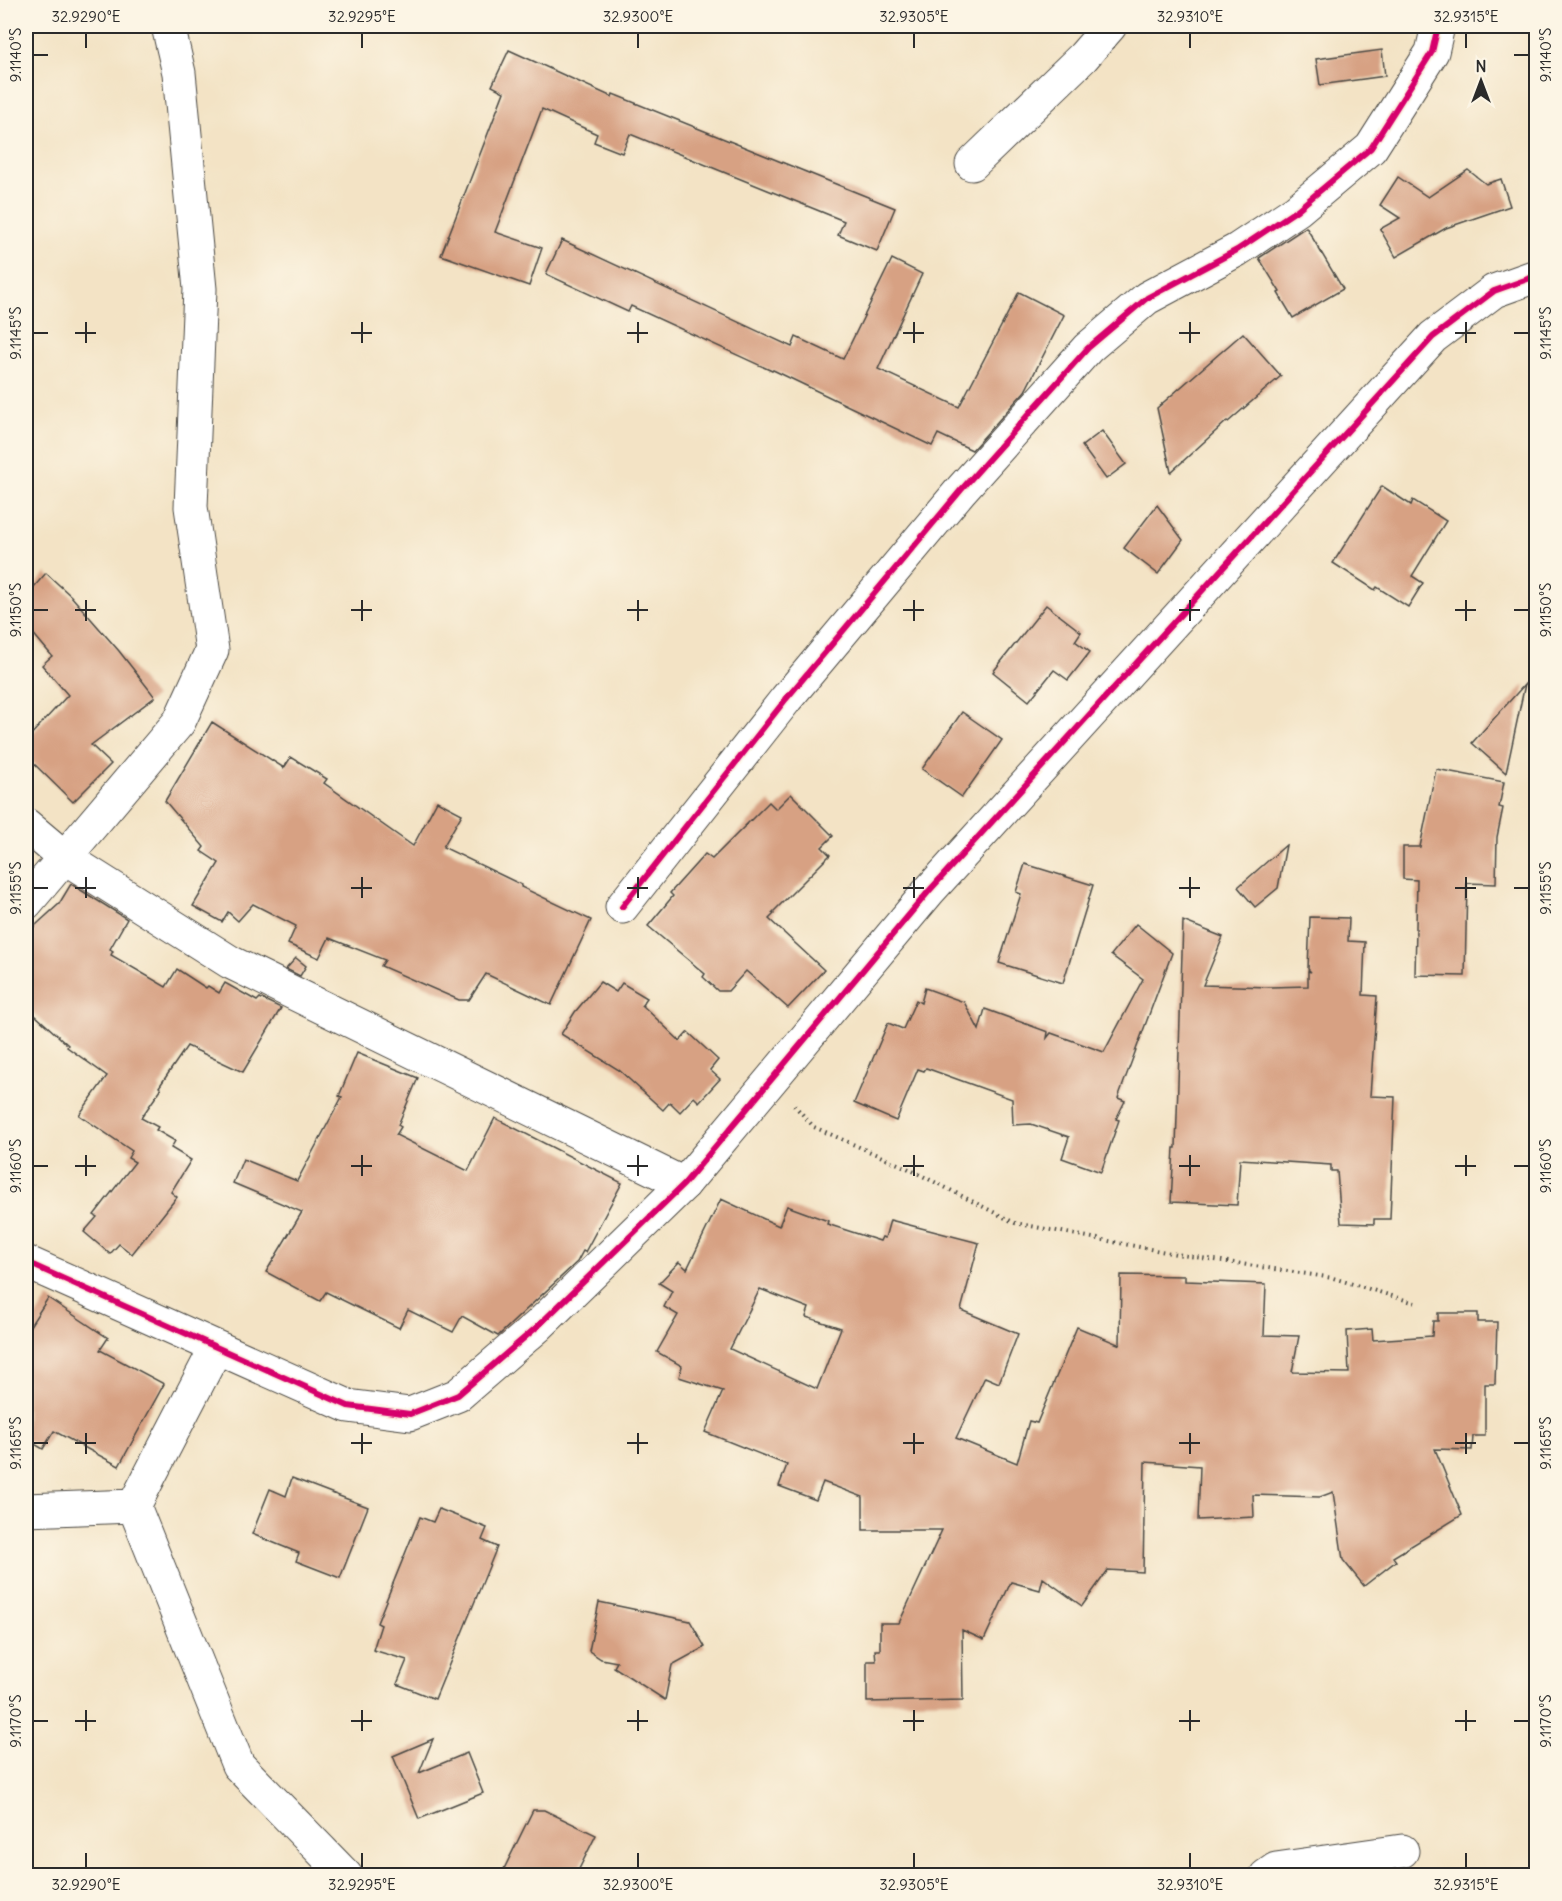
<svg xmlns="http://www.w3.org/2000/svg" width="1562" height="1901" viewBox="0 0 1562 1901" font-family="Delius,sans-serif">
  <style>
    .building { fill: #d7a183; fill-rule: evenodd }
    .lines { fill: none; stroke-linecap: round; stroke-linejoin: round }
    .minor-casing { stroke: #494742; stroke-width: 35 }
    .path { stroke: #494742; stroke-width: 4; stroke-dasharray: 1.5 4.5; stroke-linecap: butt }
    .minor { stroke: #fff; stroke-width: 33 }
    .cycleway-casing { stroke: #fcf5e5; stroke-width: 10 }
    .cycleway { stroke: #d6006c; stroke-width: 6 }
    .ticks { fill: none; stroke: #2b2b2b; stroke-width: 2 }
    .neatline { fill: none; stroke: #2b2b2b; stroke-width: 2 }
    .ticks-label { font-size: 15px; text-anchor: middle; fill: #2b2b2b }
  </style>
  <rect width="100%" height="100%" fill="#fcf5e5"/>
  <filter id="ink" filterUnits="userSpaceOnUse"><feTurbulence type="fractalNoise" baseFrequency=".0167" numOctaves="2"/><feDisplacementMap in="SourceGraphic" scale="12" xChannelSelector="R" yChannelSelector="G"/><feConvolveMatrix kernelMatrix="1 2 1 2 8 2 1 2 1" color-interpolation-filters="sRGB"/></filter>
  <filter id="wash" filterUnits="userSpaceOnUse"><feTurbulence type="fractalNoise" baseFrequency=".008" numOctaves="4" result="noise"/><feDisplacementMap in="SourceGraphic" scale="24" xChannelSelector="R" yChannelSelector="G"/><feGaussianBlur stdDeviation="1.35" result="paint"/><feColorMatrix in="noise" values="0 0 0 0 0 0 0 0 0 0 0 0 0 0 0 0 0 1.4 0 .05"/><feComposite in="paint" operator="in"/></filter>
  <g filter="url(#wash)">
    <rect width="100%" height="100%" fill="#f3e3c5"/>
    <g id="blocks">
      <!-- building -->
      <g class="building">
        <polygon points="509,50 612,97 613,94 895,208 877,251 838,235 844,221 630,134 622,153 594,142 597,134 542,109 495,232 542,248 529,286 441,255 504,92 492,86"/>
        <polygon points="1382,50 1385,76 1320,85 1316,59"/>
        <polygon points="1468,170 1486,184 1501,179 1510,206 1446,228 1396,257 1380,229 1400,218 1380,205 1398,177 1428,197"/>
        <polygon points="1306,227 1343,289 1293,318 1278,293 1280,292 1259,258"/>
        <polygon points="562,240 792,347 796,337 843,359 892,259 922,274 878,369 959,407 1019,292 1064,315 1025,391 972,450 938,434 932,446 773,370 772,371 631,306 628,312 546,274"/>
        <polygon points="1243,333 1281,376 1228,422 1227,421 1171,472 1157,408"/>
        <polygon points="1102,431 1126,464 1106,479 1082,446"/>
        <polygon points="1382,486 1411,505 1413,500 1446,521 1412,576 1423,583 1408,607 1377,587 1375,590 1333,563"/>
        <polygon points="1157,505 1183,540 1158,574 1124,548"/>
        <polygon points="46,573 71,596 119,651 155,697 91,745 111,764 73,802 26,756 26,740 68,695 42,665 52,656 26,625 26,596"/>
        <polygon points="1046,605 1081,632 1075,641 1090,652 1068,680 1054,670 1029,701 993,672"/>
        <polygon points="1525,684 1506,773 1472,743"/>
        <polygon points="962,712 1002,740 962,797 922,769"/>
        <polygon points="212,722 284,768 291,757 327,779 324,783 413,846 437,801 462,814 443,847 522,885 521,887 591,920 551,1005 486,974 469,1000 459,1000 381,966 385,960 329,938 319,958 288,944 296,926 253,904 238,921 228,912 222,922 193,906 219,863 201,851 204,847 165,801"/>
        <polygon points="1436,769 1504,782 1499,807 1503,808 1497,837 1496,884 1467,883 1465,976 1415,975 1417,880 1403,879 1403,847 1420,847"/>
        <polygon points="791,794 833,836 822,847 830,855 772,913 774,914 769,919 824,970 788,1008 746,971 728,991 718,991 703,977 705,974 648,926 673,896 670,893 705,854 712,859 769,802 776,809"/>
        <polygon points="1286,845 1278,888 1255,907 1238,887"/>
        <polygon points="1025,864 1093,885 1063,983 999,963 1021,894 1016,892"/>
        <polygon points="71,884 127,919 110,949 113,951 111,955 166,987 177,969 206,988 208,986 219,993 225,983 257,1001 260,998 281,1008 243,1072 187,1046 159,1087 161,1089 141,1118 158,1127 156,1130 175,1141 171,1148 191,1160 171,1192 177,1197 132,1254 119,1244 110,1254 84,1232 97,1217 94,1215 135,1162 128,1158 132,1151 79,1115 107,1076 67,1047 68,1045 26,1007 26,934 59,904"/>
        <polygon points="1310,917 1349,918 1348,941 1365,942 1363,995 1377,996 1370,1096 1395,1097 1390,1219 1374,1219 1374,1224 1341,1223 1337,1171 1331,1171 1331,1165 1240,1159 1237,1205 1171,1202 1174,1148 1176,1148 1183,921 1223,937 1203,985 1270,987 1308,986 1308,971 1311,972 1308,969"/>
        <polygon points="1136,924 1172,953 1118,1098 1125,1101 1116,1119 1119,1120 1101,1172 1062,1158 1069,1137 1031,1124 1013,1125 1012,1099 926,1068 924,1071 918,1069 896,1121 854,1103 888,1023 903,1029 916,1000 921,1003 925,988 964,1002 979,1030 985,1009 1048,1032 1047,1038 1051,1033 1104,1052 1143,979 1111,955"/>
        <polygon points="296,958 306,966 300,976 286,969"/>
        <polygon points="600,982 616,992 622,983 647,998 642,1005 680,1041 688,1032 718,1060 710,1070 720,1079 699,1102 694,1097 680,1112 670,1102 663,1110 619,1070 561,1034 575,1012"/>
        <polygon points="357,1053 418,1078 398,1125 401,1127 396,1135 468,1171 495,1118 622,1183 585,1252 583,1251 577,1262 498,1336 462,1316 453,1332 408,1310 399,1328 326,1292 320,1301 266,1272 302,1212 233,1183 243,1159 297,1181 342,1097 339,1096"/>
        <path d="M721,1199L779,1226L787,1206L828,1221L827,1224L880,1241L882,1237L885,1238L890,1220L979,1243L961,1310L1018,1334L999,1383L985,1377L956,1438L1017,1463L1029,1421L1037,1423L1077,1327L1120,1345L1121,1275L1185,1276V1281L1266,1284L1264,1335L1299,1336L1292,1372L1349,1373L1347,1331L1372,1329L1373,1340L1432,1336L1433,1321H1438V1313H1478V1322H1497L1495,1384H1485V1436H1473L1472,1450L1435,1449L1462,1515L1393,1557L1396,1561L1364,1586L1343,1560L1333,1492L1320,1497L1253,1495L1254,1517L1198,1520L1200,1466L1145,1462L1143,1572L1108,1570L1082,1606L1043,1578L1040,1590L1011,1582L984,1640L962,1630L963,1700L867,1702V1661H876L875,1650H880V1623H899L942,1530H863V1497L823,1482L816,1500L779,1486L787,1465L705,1432L723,1391L679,1377L682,1366L657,1352L678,1315L664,1307L672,1291L659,1283L679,1262L687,1269ZM760,1289L809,1308L806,1317L841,1328L817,1389L730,1349Z"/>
        <polygon points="48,1298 108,1338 100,1350 164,1384 119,1466 54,1431 43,1449 26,1439 26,1332"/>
        <polygon points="292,1478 368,1507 340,1578 296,1561 299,1553 252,1534 270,1489 286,1496"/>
        <polygon points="439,1509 487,1528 482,1540 497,1547 435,1699 397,1684 407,1660 373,1650 381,1625 377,1623 420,1517 433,1522"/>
        <polygon points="599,1602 690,1621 705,1647 672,1665 665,1700 614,1667 617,1662 601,1659 589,1651"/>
        <polygon points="433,1739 419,1773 467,1753 483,1793 419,1819 393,1756"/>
        <polygon points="533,1810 544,1810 596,1835 576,1875 501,1875"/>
      </g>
    </g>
  </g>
  <g filter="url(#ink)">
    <use href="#blocks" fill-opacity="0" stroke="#494742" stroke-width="1.5"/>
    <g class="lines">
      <defs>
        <g id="minor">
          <polyline points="972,164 1083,57 1110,26"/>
          <polyline points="26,825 64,857 230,962 684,1184"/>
          <polyline points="26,903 179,722 212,650 191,507 200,289 179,73 168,26"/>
          <polyline points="622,907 786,699 961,490 1088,348 1147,298 1237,250 1297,210 1371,148 1432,52 1438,26"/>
          <polyline points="26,1262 348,1406 410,1414 458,1395 538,1326 684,1184 929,891 1433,337 1494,291 1536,276"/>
          <polyline points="134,1506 238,1765 346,1876"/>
          <polyline points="26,1510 134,1506 216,1348"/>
          <polyline points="1266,1876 1276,1869 1402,1851"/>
        </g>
      </defs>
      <!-- minor casing -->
      <use href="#minor" class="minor-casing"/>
      <!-- path -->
      <polyline class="path" points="794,1105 814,1127 907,1168 1015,1223 1176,1254 1333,1278 1415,1303"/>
      <!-- minor -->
      <use href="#minor" class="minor"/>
      <defs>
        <g id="cycleway">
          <polyline points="622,907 786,699 961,490 1088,348 1147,298 1237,250 1297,210 1371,148 1432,52 1438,26"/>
          <polyline points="26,1262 348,1406 410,1414 458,1395 538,1326 684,1184 929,891 1433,337 1494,291 1536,276"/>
        </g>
      </defs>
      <!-- cycleway casing -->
      <use href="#cycleway" class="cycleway-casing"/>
      <!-- cycleway -->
      <use href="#cycleway" class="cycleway"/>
    </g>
  </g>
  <!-- ticks -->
  <path class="ticks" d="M86,33V48M362,33V48M638,33V48M914,33V48M1190,33V48M1466,33V48M33,55H48M1514,55H1529M86,322V343M362,322V343M638,322V343M914,322V343M1190,322V343M1466,322V343M33,333H48M75,333H96M351,333H372M627,333H648M903,333H924M1179,333H1200M1455,333H1476M1514,333H1529M86,600V621M362,600V621M638,600V621M914,600V621M1190,600V621M1466,600V621M33,610H48M75,610H96M351,610H372M627,610H648M903,610H924M1179,610H1200M1455,610H1476M1514,610H1529M86,877V898M362,877V898M638,877V898M914,877V898M1190,877V898M1466,877V898M33,888H48M75,888H96M351,888H372M627,888H648M903,888H924M1179,888H1200M1455,888H1476M1514,888H1529M86,1155V1176M362,1155V1176M638,1155V1176M914,1155V1176M1190,1155V1176M1466,1155V1176M33,1166H48M75,1166H96M351,1166H372M627,1166H648M903,1166H924M1179,1166H1200M1455,1166H1476M1514,1166H1529M86,1433V1454M362,1433V1454M638,1433V1454M914,1433V1454M1190,1433V1454M1466,1433V1454M33,1443H48M75,1443H96M351,1443H372M627,1443H648M903,1443H924M1179,1443H1200M1455,1443H1476M1514,1443H1529M86,1710V1731M362,1710V1731M638,1710V1731M914,1710V1731M1190,1710V1731M1466,1710V1731M33,1721H48M75,1721H96M351,1721H372M627,1721H648M903,1721H924M1179,1721H1200M1455,1721H1476M1514,1721H1529M86,1853V1868M362,1853V1868M638,1853V1868M914,1853V1868M1190,1853V1868M1466,1853V1868"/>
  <!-- margin -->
  <rect width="1562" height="1901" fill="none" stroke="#fcf5e5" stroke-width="66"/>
  <!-- north arrow -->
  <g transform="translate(1481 81)" stroke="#fcf5e5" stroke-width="4.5" paint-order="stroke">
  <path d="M0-4.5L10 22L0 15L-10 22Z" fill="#2b2b2b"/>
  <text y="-9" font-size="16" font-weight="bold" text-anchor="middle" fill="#2b2b2b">N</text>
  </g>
  <rect x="33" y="33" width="1496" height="1835" class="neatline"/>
  <g class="ticks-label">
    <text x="86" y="22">32.9290°E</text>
    <text x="362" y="22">32.9295°E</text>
    <text x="638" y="22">32.9300°E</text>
    <text x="914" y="22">32.9305°E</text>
    <text x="1190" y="22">32.9310°E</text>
    <text x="1466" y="22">32.9315°E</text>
    <text transform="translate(16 55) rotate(-90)" y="5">9.1140°S</text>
    <text transform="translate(1546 55) rotate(-90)" y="5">9.1140°S</text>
    <text transform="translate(16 333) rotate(-90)" y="5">9.1145°S</text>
    <text transform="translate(1546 333) rotate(-90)" y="5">9.1145°S</text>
    <text transform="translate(16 610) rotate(-90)" y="5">9.1150°S</text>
    <text transform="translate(1546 610) rotate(-90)" y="5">9.1150°S</text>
    <text transform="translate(16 888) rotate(-90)" y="5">9.1155°S</text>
    <text transform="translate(1546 888) rotate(-90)" y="5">9.1155°S</text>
    <text transform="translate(16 1166) rotate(-90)" y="5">9.1160°S</text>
    <text transform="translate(1546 1166) rotate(-90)" y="5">9.1160°S</text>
    <text transform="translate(16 1443) rotate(-90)" y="5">9.1165°S</text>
    <text transform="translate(1546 1443) rotate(-90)" y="5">9.1165°S</text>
    <text transform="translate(16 1721) rotate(-90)" y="5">9.1170°S</text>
    <text transform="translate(1546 1721) rotate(-90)" y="5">9.1170°S</text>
    <text x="86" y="1890">32.9290°E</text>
    <text x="362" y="1890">32.9295°E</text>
    <text x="638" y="1890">32.9300°E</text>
    <text x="914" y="1890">32.9305°E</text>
    <text x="1190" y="1890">32.9310°E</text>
    <text x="1466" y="1890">32.9315°E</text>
  </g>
</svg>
